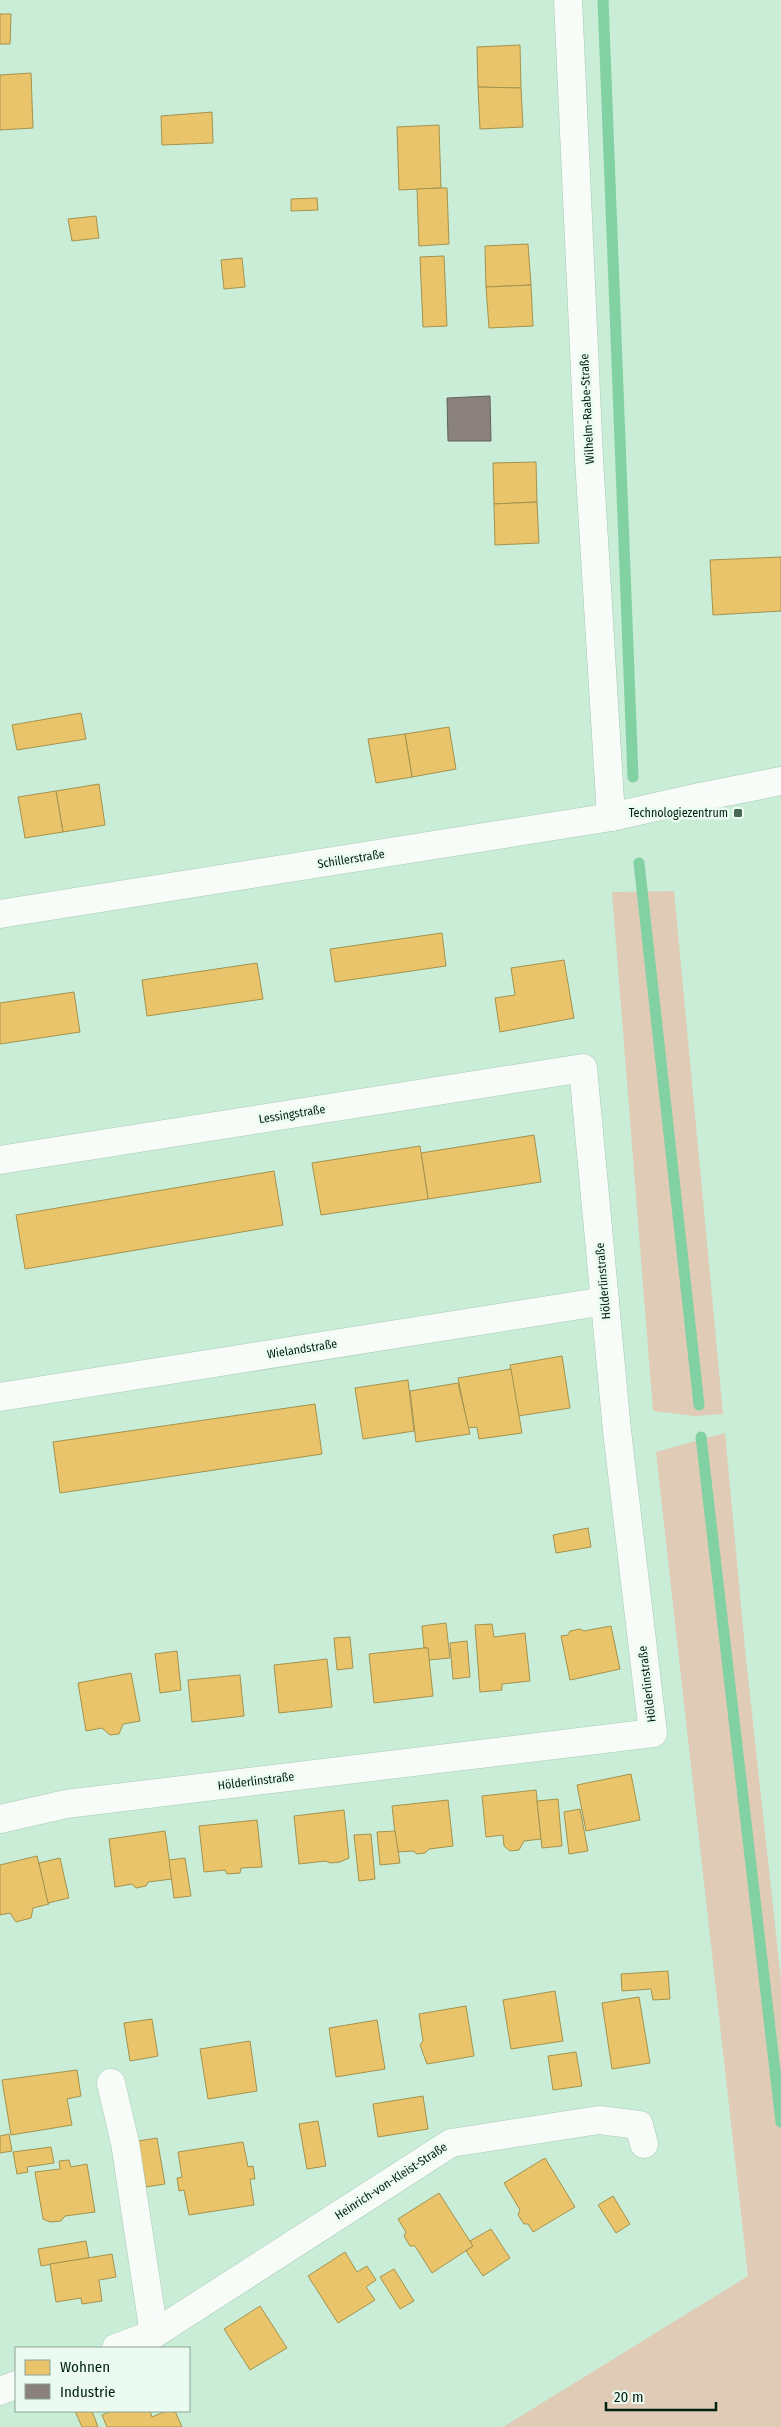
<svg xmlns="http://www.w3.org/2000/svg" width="781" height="2427" viewBox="0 0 781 2427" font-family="'Fira Sans Condensed',sans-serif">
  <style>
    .green { fill: #e0cbb6 }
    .homes { fill: #e9c46a; stroke: #a3934f }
    .industry { fill: #8a817c; stroke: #61645b }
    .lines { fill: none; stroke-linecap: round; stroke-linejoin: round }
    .stream { stroke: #82d1a3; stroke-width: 11 }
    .minor-casing { stroke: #a9cab6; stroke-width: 29 }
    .tertiary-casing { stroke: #a9cab6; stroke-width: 29 }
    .minor { stroke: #f7fcf9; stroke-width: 28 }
    .tertiary { stroke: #f7fcf9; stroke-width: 28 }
    .poi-dot { fill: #466855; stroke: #ecfbf1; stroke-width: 2 }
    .labels { text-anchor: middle; stroke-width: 5; stroke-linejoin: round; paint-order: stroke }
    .street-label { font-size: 12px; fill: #00210f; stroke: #ecfbf1 }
    .poi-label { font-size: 12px; fill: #00210f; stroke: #ecfbf1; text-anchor: end }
  </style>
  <rect width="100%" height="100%" fill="#c9edd6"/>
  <!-- green -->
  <g class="green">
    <polygon points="674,891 723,1414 695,1416 653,1411 612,892"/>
    <polygon points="725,1433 745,1649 781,1981 781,2427 503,2427 748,2276 656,1452"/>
  </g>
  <!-- homes -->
  <g class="homes">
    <polygon points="0,14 11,14 10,44 0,44"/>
    <polygon points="520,45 521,88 478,87 477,47"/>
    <polygon points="31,73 33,128 0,130 0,75"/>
    <polygon points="478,87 521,88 523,127 480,129"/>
    <polygon points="212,112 213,143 162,145 161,116"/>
    <polygon points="439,125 441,188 399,190 397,127"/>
    <polygon points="441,188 447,188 449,244 419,246 417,189"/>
    <polygon points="317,198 318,210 291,211 291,199"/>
    <polygon points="96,216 99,238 72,241 68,219"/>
    <polygon points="528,244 531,285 486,287 485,246"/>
    <polygon points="444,256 447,326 423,327 420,257"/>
    <polygon points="242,258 245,287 224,289 221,260"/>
    <polygon points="531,285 533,326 489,328 486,287"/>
    <polygon points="536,462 537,502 494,504 493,463"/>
    <polygon points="537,502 539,543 495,545 494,504"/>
    <polygon points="781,557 781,611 713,615 710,560"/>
    <polygon points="81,713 86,739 17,750 12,725"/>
    <polygon points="449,727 456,769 412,777 405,734"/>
    <polygon points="405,734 412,777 376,783 368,739"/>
    <polygon points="99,784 105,825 63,832 56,791"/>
    <polygon points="56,791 63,832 25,838 18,797"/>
    <polygon points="442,933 446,966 335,982 330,949"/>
    <polygon points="564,960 574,1018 500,1032 495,998 515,995 511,968"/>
    <polygon points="257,963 263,999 147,1016 142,980"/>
    <polygon points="74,992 80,1032 0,1044 0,1003"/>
    <polygon points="534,1135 541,1182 428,1199 421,1153"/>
    <polygon points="420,1146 428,1199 321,1215 312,1163"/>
    <polygon points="274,1171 283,1225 25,1269 16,1215"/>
    <polygon points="562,1356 570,1408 518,1416 510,1365"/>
    <polygon points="511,1369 522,1433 479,1439 477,1427 468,1428 458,1378"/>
    <polygon points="408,1380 414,1431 363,1439 355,1388"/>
    <polygon points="458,1383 470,1434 416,1442 410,1391"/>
    <polygon points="315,1404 322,1454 60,1493 53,1442"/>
    <polygon points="588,1528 591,1547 556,1553 553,1535"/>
    <polygon points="446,1623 450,1658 429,1660 428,1648 424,1648 422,1626"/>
    <polygon points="492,1624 494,1637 525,1633 530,1681 502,1684 502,1690 480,1692 475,1625"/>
    <polygon points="611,1626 620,1669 570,1680 561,1636 568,1635 570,1631 580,1629 584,1631"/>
    <polygon points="350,1637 353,1668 337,1670 334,1638"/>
    <polygon points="467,1641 470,1677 453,1679 450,1643"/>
    <polygon points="424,1648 428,1648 433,1696 374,1703 369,1654"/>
    <polygon points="177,1651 181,1690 160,1693 155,1654"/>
    <polygon points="327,1659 332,1707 279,1713 274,1665"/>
    <polygon points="131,1673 140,1721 123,1724 119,1734 110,1735 102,1728 86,1731 78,1683"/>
    <polygon points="240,1675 244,1716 192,1722 188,1680"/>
    <polygon points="631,1774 640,1820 586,1831 577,1785"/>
    <polygon points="536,1790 541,1839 524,1841 519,1850 510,1851 504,1846 503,1835 486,1837 482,1796"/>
    <polygon points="558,1799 562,1846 542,1848 537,1801"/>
    <polygon points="448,1800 453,1846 429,1849 425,1853 417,1854 413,1851 397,1852 392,1806"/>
    <polygon points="580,1809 588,1851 569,1854 564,1812"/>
    <polygon points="344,1810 349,1858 340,1862 330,1863 326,1861 299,1864 294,1816"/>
    <polygon points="257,1820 262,1867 241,1868 240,1873 227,1874 225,1870 204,1872 199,1826"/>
    <polygon points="165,1831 172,1879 148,1882 146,1886 136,1888 132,1884 115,1887 109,1839"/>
    <polygon points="395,1831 400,1863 380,1865 377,1832"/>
    <polygon points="371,1834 375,1879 359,1881 354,1835"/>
    <polygon points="37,1856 49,1904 33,1908 31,1918 16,1922 10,1913 0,1915 0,1865"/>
    <polygon points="60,1858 69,1898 48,1903 39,1863"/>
    <polygon points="185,1858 191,1896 174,1898 169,1860"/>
    <polygon points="668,1971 670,1999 653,2000 651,1989 622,1991 621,1974"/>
    <polygon points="555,1991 563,2041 511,2049 503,2000"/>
    <polygon points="639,1997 650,2063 612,2069 602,2003"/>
    <polygon points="466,2006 474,2056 427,2064 420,2045 423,2041 419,2014"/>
    <polygon points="152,2019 158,2056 130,2061 124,2023"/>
    <polygon points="377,2020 385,2069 336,2077 329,2028"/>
    <polygon points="250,2041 257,2091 208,2099 200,2049"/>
    <polygon points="576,2052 582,2086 553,2090 548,2056"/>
    <polygon points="77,2070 81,2096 67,2099 72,2125 11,2135 2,2080"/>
    <polygon points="423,2096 428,2129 378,2137 373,2104"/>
    <polygon points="318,2121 326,2166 307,2169 299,2124"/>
    <polygon points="9,2134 12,2151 0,2153 0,2136"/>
    <polygon points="157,2138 165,2184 146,2187 138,2141"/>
    <polygon points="243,2142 248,2167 253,2166 255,2179 250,2179 254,2205 189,2215 184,2190 179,2191 177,2178 182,2177 178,2152"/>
    <polygon points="51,2147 54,2163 27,2167 28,2172 17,2174 13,2152"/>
    <polygon points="545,2158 575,2207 533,2232 528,2224 524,2224 518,2215 520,2210 504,2183"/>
    <polygon points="69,2160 71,2167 87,2164 95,2212 65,2216 61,2221 50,2222 43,2219 35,2172 60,2169 59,2161"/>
    <polygon points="439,2193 473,2246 432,2273 415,2246 410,2246 404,2236 406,2232 398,2219"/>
    <polygon points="613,2196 630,2224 616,2233 598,2205"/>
    <polygon points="491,2229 510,2258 483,2276 466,2251 473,2246 470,2241"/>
    <polygon points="86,2241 89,2258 41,2266 38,2249"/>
    <polygon points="345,2252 357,2272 367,2266 376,2280 366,2287 375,2300 338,2323 308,2276"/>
    <polygon points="112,2254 116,2277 99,2280 102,2301 82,2304 81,2298 56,2302 50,2264"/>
    <polygon points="394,2269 414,2301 400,2309 380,2277"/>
    <polygon points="260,2306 287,2348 250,2370 224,2329"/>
    <polygon points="75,2411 92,2411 98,2427 82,2427"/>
    <polygon points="112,2411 150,2411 152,2417 166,2411 175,2411 182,2427 107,2427 102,2415"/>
  </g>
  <!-- industry -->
  <polygon class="industry" points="490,396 491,441 448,441 447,398"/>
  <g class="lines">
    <!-- stream -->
    <g class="stream">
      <polyline points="603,0 633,777"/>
      <polyline points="639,863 699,1405"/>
      <polyline points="701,1437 781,2122"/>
    </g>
    <defs>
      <g id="minor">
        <polyline points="568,0 589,459 611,817"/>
        <polyline points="700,797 781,781"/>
        <polyline points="0,1160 583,1068 617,1431 653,1733 66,1804 0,1819"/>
        <polyline points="0,1397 605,1301"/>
        <polyline points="111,2083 125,2143 154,2334"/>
        <polyline points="116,2348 154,2334 451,2143 599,2120 639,2125 644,2144"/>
        <polyline points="0,2391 16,2385"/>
      </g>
      <polyline id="tertiary" points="0,914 611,817 700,797"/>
    </defs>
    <!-- minor casing -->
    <use href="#minor" class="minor-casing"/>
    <!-- tertiary casing -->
    <use href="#tertiary" class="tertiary-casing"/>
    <!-- minor -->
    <use href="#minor" class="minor"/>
    <!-- tertiary -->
    <use href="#tertiary" class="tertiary"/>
  </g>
  <!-- markers -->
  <rect class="poi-dot" x="733" y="808" width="10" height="10" rx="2.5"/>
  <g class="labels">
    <!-- street labels -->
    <g class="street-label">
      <text transform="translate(587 409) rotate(-93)" y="4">Wilhelm-Raabe-Straße</text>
      <text transform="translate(351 859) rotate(-9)" y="4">Schillerstraße</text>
      <text transform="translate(292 1114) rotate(-9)" y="4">Lessingstraße</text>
      <text transform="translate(603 1281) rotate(-95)" y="4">Hölderlinstraße</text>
      <text transform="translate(302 1349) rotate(-9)" y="4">Wielandstraße</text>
      <text transform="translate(647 1684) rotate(-97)" y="4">Hölderlinstraße</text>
      <text transform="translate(256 1781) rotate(-7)" y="4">Hölderlinstraße</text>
      <text transform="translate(391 2181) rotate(-33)" y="4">Heinrich-von-Kleist-Straße</text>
    </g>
    <!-- poi labels -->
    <g class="poi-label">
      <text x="728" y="817">Technologiezentrum</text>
    </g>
  </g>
  <!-- legend -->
  <rect x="15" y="2347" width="175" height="65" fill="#ecfbf1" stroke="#8ea497"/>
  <rect x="25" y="2360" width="25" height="15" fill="#e9c46a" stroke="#8ea497"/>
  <text x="60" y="2372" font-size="15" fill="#00210f">Wohnen</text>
  <rect x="25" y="2384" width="25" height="15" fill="#8a817c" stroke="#8ea497"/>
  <text x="60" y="2397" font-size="15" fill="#00210f">Industrie</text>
  <!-- scale -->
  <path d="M606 2402v8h110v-8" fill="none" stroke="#00210f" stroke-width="2.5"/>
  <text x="614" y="2402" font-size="15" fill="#00210f" stroke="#ecfbf1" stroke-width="4" paint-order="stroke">20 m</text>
</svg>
